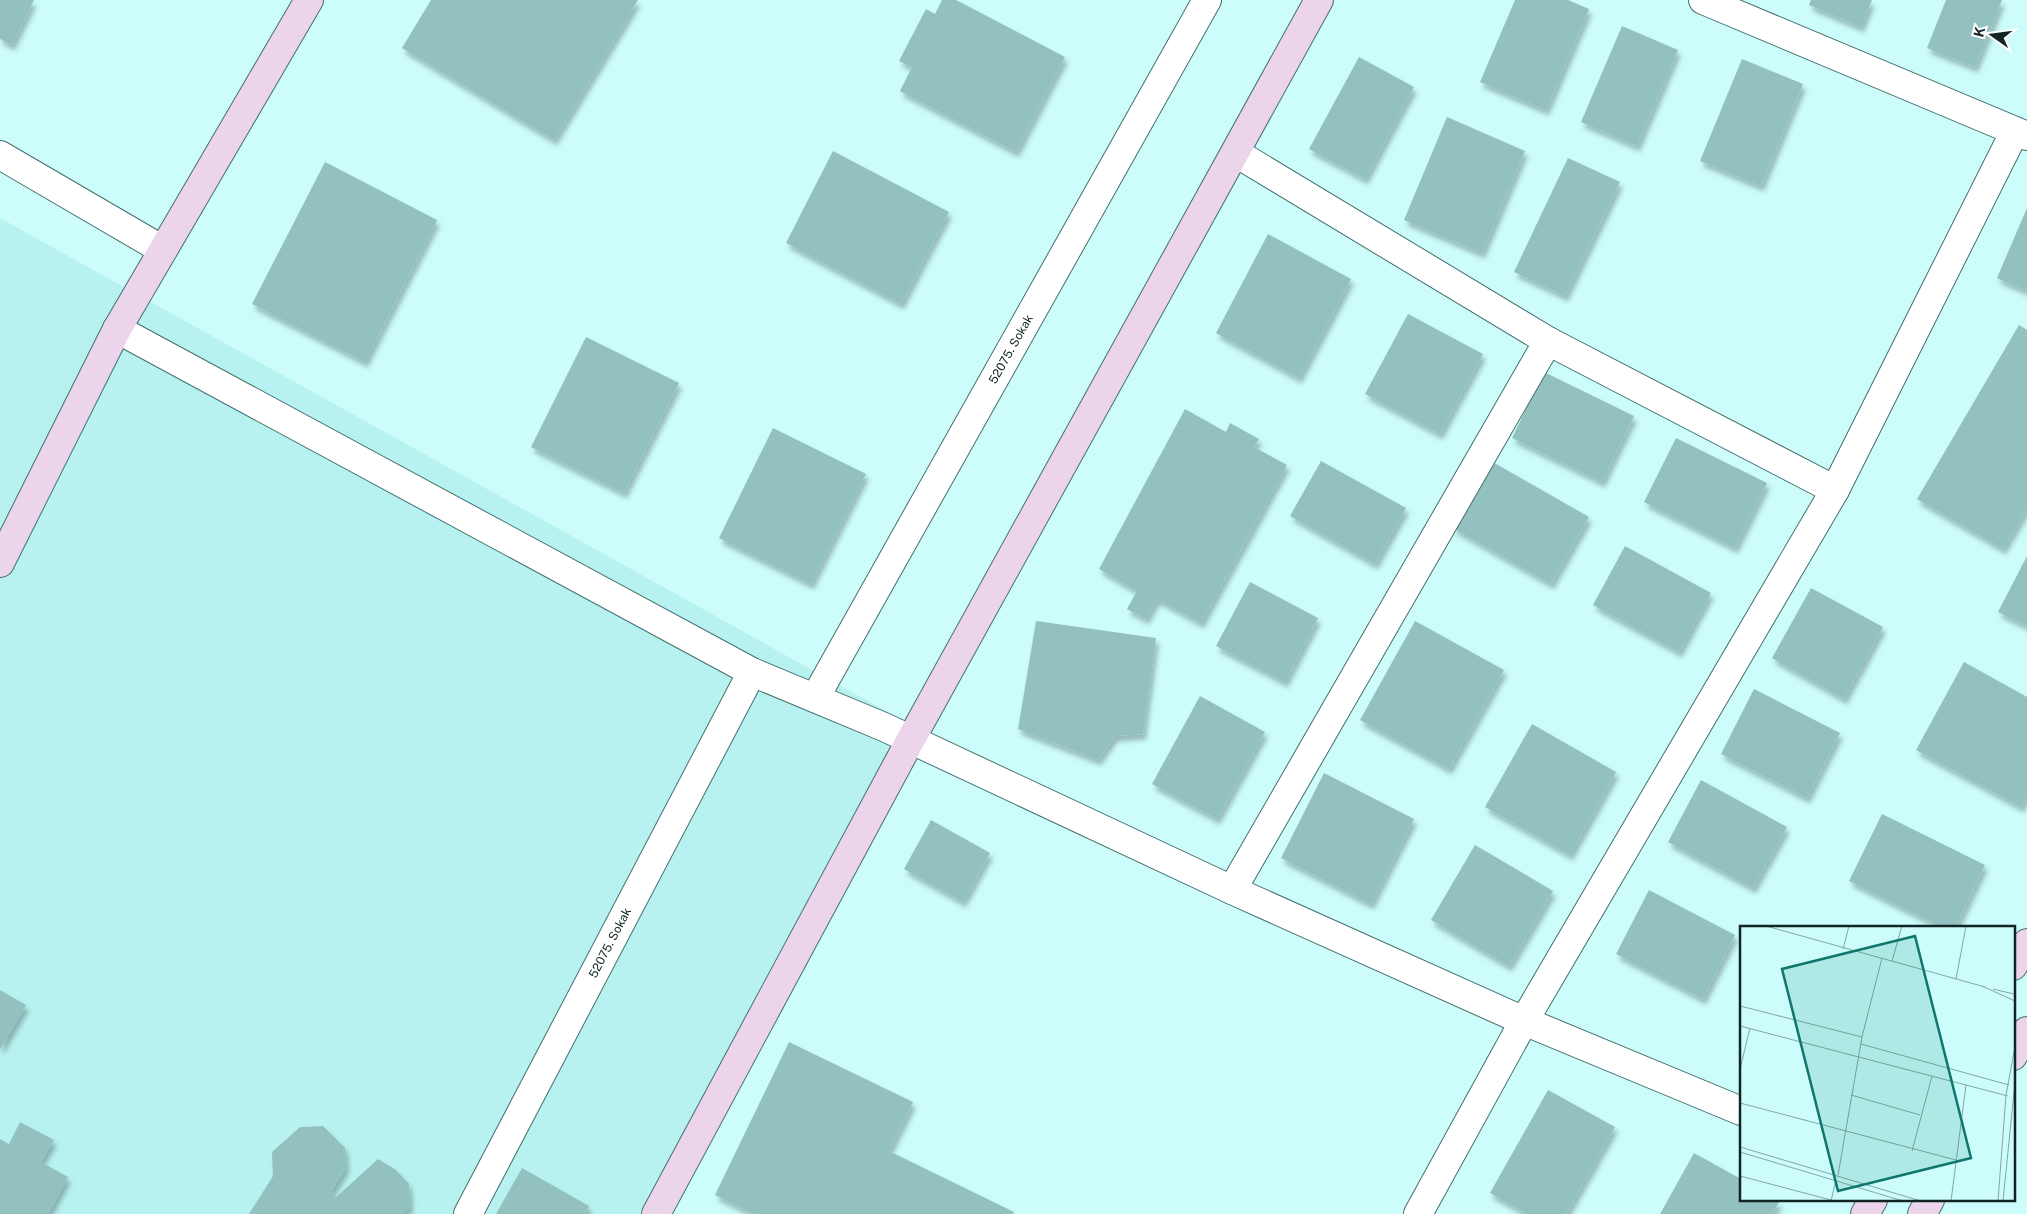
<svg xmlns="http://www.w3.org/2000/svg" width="2027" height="1214" viewBox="0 0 2027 1214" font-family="'Public Sans',sans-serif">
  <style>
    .built { fill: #b8f2f0 }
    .building { fill: #92c1bf; filter: url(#shadow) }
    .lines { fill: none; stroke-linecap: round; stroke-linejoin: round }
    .street-casing { stroke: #43706f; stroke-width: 30 }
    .secondary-casing { stroke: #43706f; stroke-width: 30 }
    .street { stroke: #fff; stroke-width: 28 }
    .secondary { stroke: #ecd4ea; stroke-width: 28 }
    .labels { text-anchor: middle; stroke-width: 4.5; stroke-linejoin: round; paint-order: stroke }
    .street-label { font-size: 12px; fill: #122524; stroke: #fff }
    .inset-road { fill: none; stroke: #82a7a5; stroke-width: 1 }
    .view { fill: #0f766e; fill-opacity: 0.15; stroke: #0f766e; stroke-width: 2.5 }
    .inset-edge { fill: none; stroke: #122524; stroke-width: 2.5 }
  </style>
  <defs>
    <filter id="shadow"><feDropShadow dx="3" dy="5.5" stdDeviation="2.5" flood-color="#0004"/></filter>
  </defs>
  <rect width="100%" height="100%" fill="#ccfdfb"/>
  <!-- built -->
  <polygon class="built" points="0,218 904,721 653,1214 0,1214"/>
  <!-- building -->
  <g class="building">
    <polygon points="0,0 34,0 12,45 0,39"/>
    <polygon points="431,0 638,0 554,140 402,48"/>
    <polygon points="942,0 956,0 1065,57 1016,152 900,91 912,67 899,61 926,9 935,14"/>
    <polygon points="1515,0 1568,0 1589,9 1546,110 1480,82"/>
    <polygon points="1811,0 1872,0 1861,27 1809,5"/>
    <polygon points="1946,0 2002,0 1975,67 1927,48"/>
    <polygon points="1622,26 1678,50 1637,146 1581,122"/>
    <polygon points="1359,57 1414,87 1365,179 1309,149"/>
    <polygon points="1742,59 1803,84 1761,186 1700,161"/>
    <polygon points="1447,117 1525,151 1482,253 1404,220"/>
    <polygon points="833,151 949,212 901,304 786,243"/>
    <polygon points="1568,158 1620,182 1565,296 1514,272"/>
    <polygon points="325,162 437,220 365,362 252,304"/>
    <polygon points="2027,208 2027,291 1997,278"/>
    <polygon points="1268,234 1351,279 1299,378 1216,333"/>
    <polygon points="1408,314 1483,354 1440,434 1365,394"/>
    <polygon points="2019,325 2027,330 2027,508 2003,549 1917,499"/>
    <polygon points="586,337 679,383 624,493 531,447"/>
    <polygon points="1544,372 1634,416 1602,482 1512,438"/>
    <polygon points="1185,409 1226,432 1230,423 1259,439 1254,447 1287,465 1201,623 1157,599 1146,619 1127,609 1137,591 1099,569"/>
    <polygon points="773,428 866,474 811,584 719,538"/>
    <polygon points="1676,438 1767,483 1735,548 1644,502"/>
    <polygon points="1321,461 1406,508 1375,564 1290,516"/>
    <polygon points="1491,461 1589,517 1551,584 1453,528"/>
    <polygon points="1625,546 1711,593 1679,652 1593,605"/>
    <polygon points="2027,556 2027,626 1998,612"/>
    <polygon points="1250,582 1318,618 1285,682 1216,646"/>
    <polygon points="1811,588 1883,627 1844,699 1772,658"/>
    <polygon points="1036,621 1156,638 1143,734 1115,736 1098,760 1018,729"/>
    <polygon points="1415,621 1504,670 1449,769 1360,720"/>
    <polygon points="1964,662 2027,697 2027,796 2021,807 1916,750"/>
    <polygon points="1754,689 1840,733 1807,798 1721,754"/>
    <polygon points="1200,696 1265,732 1217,819 1152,784"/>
    <polygon points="1532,724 1616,772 1570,855 1485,807"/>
    <polygon points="1324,773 1414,819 1371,904 1281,858"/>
    <polygon points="1701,780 1787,827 1753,888 1668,842"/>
    <polygon points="1882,814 1985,865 1955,928 1944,928 1849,881"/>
    <polygon points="931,820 990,853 963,902 904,869"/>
    <polygon points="1475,845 1553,891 1509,966 1431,920"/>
    <polygon points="1649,890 1735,935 1703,999 1616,954"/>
    <polygon points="0,990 26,1005 0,1050"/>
    <polygon points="789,1042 913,1102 889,1151 1014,1212 1013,1214 754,1214 715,1195"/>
    <polygon points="1548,1090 1615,1127 1566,1214 1527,1214 1490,1193"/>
    <polygon points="20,1122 54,1140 41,1162 68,1177 48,1214 0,1214 0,1139 9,1144"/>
    <polygon points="323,1126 345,1148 346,1168 332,1190 333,1200 378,1159 396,1170 409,1184 410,1207 402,1214 249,1214 273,1176 272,1152 300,1127"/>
    <polygon points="1694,1153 1741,1179 1741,1200 1780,1201 1772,1214 1660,1214"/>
    <polygon points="522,1168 589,1206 585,1214 496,1214"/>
  </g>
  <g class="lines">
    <defs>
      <g id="street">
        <polyline points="1703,0 2027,136"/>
        <polyline points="1236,153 1548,341 1835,490"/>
        <polyline points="0,155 163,250"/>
        <polyline points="117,329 752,672 884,727 1232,890 1524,1021 1741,1111"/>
        <path id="s1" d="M815,698L1207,0"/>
        <polyline points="1232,890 1548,341"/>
        <path id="s2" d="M468,1214L752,672"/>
        <polyline points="1418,1214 1524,1021 1835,490 2015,131"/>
      </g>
      <g id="secondary">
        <polyline points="0,563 117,329 309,0"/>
        <polyline points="2013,966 2027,943"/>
        <polyline points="2013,1056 2027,1031"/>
        <polyline points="656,1214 910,741 1319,0"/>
        <polyline points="1865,1214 1873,1200"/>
        <polyline points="1922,1214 1930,1200"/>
      </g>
    </defs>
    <!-- street casing -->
    <use href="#street" class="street-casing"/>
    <!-- secondary casing -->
    <use href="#secondary" class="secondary-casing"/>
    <!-- street -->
    <use href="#street" class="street"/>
    <!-- secondary -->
    <use href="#secondary" class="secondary"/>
  </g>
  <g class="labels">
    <!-- street labels -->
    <g class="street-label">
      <text dy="4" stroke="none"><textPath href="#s1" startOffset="400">52075. Sokak</textPath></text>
      <text dy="4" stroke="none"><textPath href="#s2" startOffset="306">52075. Sokak</textPath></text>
    </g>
  </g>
  <!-- overview -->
  <g transform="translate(1740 926)">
    <rect width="275" height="275" fill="#ccfdfb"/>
    <path class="inset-road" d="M26,0L245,61M103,23L109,0M152,35L162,0M216,53L226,0M242,60L275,75M253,63L274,68M0,80L122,111M0,100L268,170M121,118L269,159M0,143L10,102M111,169L180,189M0,177L216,234M0,221L181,275M172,225L192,150M0,226L163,275M98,249L122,111L142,32M0,250L91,274M91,275L96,254M211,275L226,159M258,275L266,169L275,121M263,275L275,156"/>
    <path class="view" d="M175,10L231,232L98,265L42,43Z"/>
    <rect width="275" height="275" class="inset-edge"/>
  </g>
  <!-- north arrow -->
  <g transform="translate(1992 35) rotate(284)" stroke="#ffffff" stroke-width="4" paint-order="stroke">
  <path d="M0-4L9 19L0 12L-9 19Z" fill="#122524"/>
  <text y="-8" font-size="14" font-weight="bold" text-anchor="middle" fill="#122524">K</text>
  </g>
</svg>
